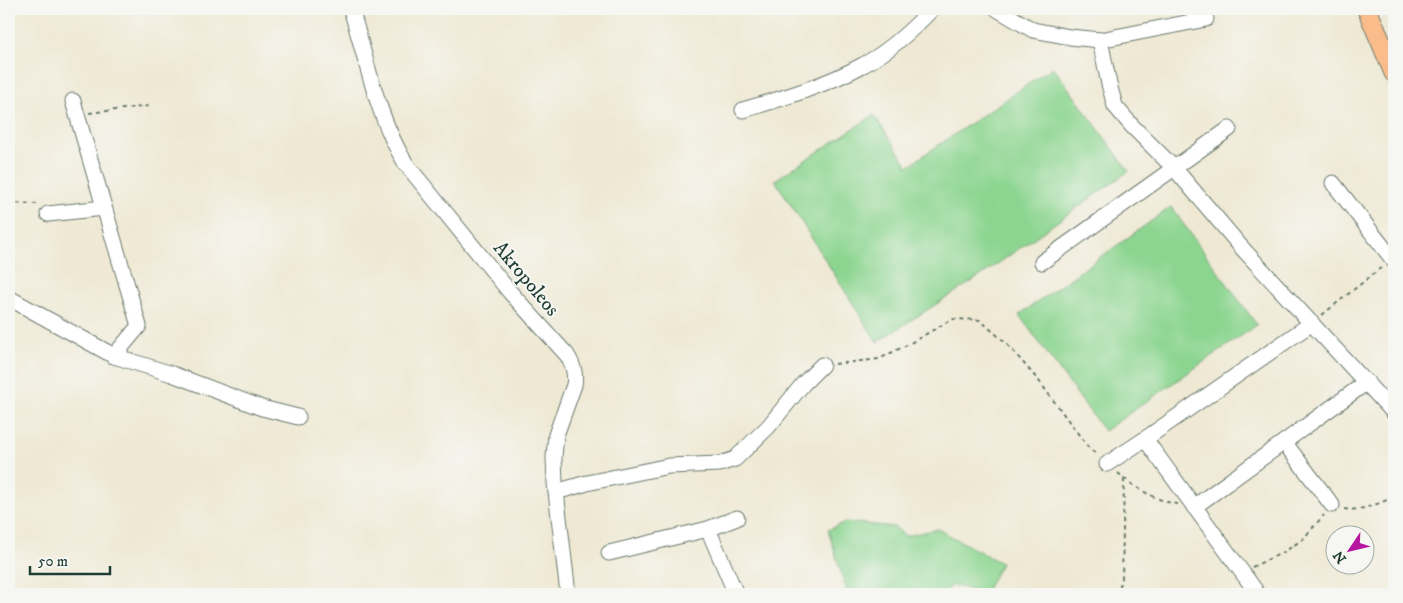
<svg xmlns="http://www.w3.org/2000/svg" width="1403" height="603" viewBox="0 0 1403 603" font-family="'IM FELL DW Pica',serif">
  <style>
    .green { fill: #8cd590; stroke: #568962 }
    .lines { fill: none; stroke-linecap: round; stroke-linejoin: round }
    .minor-casing { stroke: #68796c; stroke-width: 17 }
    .major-casing { stroke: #68796c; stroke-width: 21 }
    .path { stroke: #68796c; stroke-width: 2; stroke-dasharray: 4 4; stroke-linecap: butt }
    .minor { stroke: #fff; stroke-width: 15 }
    .major { stroke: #f9bc8a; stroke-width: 19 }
    .labels { text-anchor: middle; stroke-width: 4; stroke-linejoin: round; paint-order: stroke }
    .street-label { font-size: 20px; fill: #1f3d34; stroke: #f6f6f2 }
  </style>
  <rect width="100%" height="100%" fill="#f6f6f2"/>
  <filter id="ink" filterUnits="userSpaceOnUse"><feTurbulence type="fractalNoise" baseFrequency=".02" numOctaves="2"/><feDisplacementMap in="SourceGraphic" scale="10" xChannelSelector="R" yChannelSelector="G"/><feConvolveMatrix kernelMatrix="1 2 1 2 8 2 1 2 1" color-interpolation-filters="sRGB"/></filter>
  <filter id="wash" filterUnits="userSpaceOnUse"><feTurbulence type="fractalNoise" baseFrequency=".0096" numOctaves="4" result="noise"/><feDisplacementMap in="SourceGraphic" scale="20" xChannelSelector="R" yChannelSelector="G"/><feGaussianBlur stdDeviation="1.12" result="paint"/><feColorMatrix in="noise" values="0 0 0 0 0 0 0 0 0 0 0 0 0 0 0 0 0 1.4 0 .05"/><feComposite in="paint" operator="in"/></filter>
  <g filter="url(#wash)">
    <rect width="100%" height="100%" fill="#efe9d4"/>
    <!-- green -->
    <g class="green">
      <polygon points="1053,67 1129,171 979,277 877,342 775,180 874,115 908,166"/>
      <polygon points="1171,207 1257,325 1104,431 1019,315"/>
      <polygon points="846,522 895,527 905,536 938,529 1001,563 985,593 952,585 943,594 851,594 847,592 828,530"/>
    </g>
  </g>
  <g filter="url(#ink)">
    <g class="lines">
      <defs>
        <g id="minor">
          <path d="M351,9C367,61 377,117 406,164L509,291L567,355C573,365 576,373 574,385L556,435L554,457L555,483L568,594"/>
          <polyline points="997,9 1033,30 1070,37 1100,40 1206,19"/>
          <polyline points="1100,40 1109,84 1115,106 1132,126 1175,169 1242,248 1394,413"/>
          <polyline points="73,101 139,326 114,356"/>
          <path d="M743,110C784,98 826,85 863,65C889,52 912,30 932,9"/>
          <polyline points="1333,183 1394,261"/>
          <polyline points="48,214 104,208"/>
          <polyline points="1042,262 1229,129"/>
          <polyline points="9,298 114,356 172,374 262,408 298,417"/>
          <polyline points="1145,439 1255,590"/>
          <polyline points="1284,442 1332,505"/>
          <polyline points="1107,464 1145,439 1312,323"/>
          <polyline points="556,492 587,483 669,466 720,464 735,459 768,427 803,384 822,365"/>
          <polyline points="1194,507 1367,382"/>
          <polyline points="708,529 736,594"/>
          <polyline points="609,553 708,529 737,518"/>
        </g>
        <polyline id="major" points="1367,9 1394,73"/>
      </defs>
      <!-- minor casing -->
      <use href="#minor" class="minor-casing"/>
      <!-- major casing -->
      <use href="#major" class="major-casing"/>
      <!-- path -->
      <g class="path">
        <polyline points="89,113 149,106"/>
        <polyline points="9,203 39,204"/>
        <polyline points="1322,315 1383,266"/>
        <polyline points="835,364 879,359 907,345 952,319 980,320 1006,343 1039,381 1088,447 1097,455"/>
        <path d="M1118,473C1134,487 1156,501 1177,504"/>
        <path d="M1344,509C1360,512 1380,503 1394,497"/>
        <polyline points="1252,567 1284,552 1303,539 1324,515"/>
        <polyline points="1116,594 1122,581 1124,479"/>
      </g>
      <!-- minor -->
      <use href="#minor" class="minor"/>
      <!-- major -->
      <use href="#major" class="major"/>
    </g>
  </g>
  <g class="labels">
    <!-- street labels -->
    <g class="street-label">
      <text transform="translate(527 278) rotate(50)" y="7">Akropoleos</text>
    </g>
  </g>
  <!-- margin -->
  <rect width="1403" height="603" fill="none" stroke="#f6f6f2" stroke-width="30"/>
  <!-- north arrow -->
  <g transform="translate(1350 550) rotate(235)"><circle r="24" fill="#f6f6f2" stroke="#a0aca6"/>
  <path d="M0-4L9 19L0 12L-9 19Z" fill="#b5179e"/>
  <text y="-8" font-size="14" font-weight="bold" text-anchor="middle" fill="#1f3d34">N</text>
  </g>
  <!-- scale -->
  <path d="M30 566v8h80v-8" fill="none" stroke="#1f3d34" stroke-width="2.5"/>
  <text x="38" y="566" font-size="15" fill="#1f3d34" stroke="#f6f6f2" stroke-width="4" paint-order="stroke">50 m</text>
</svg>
